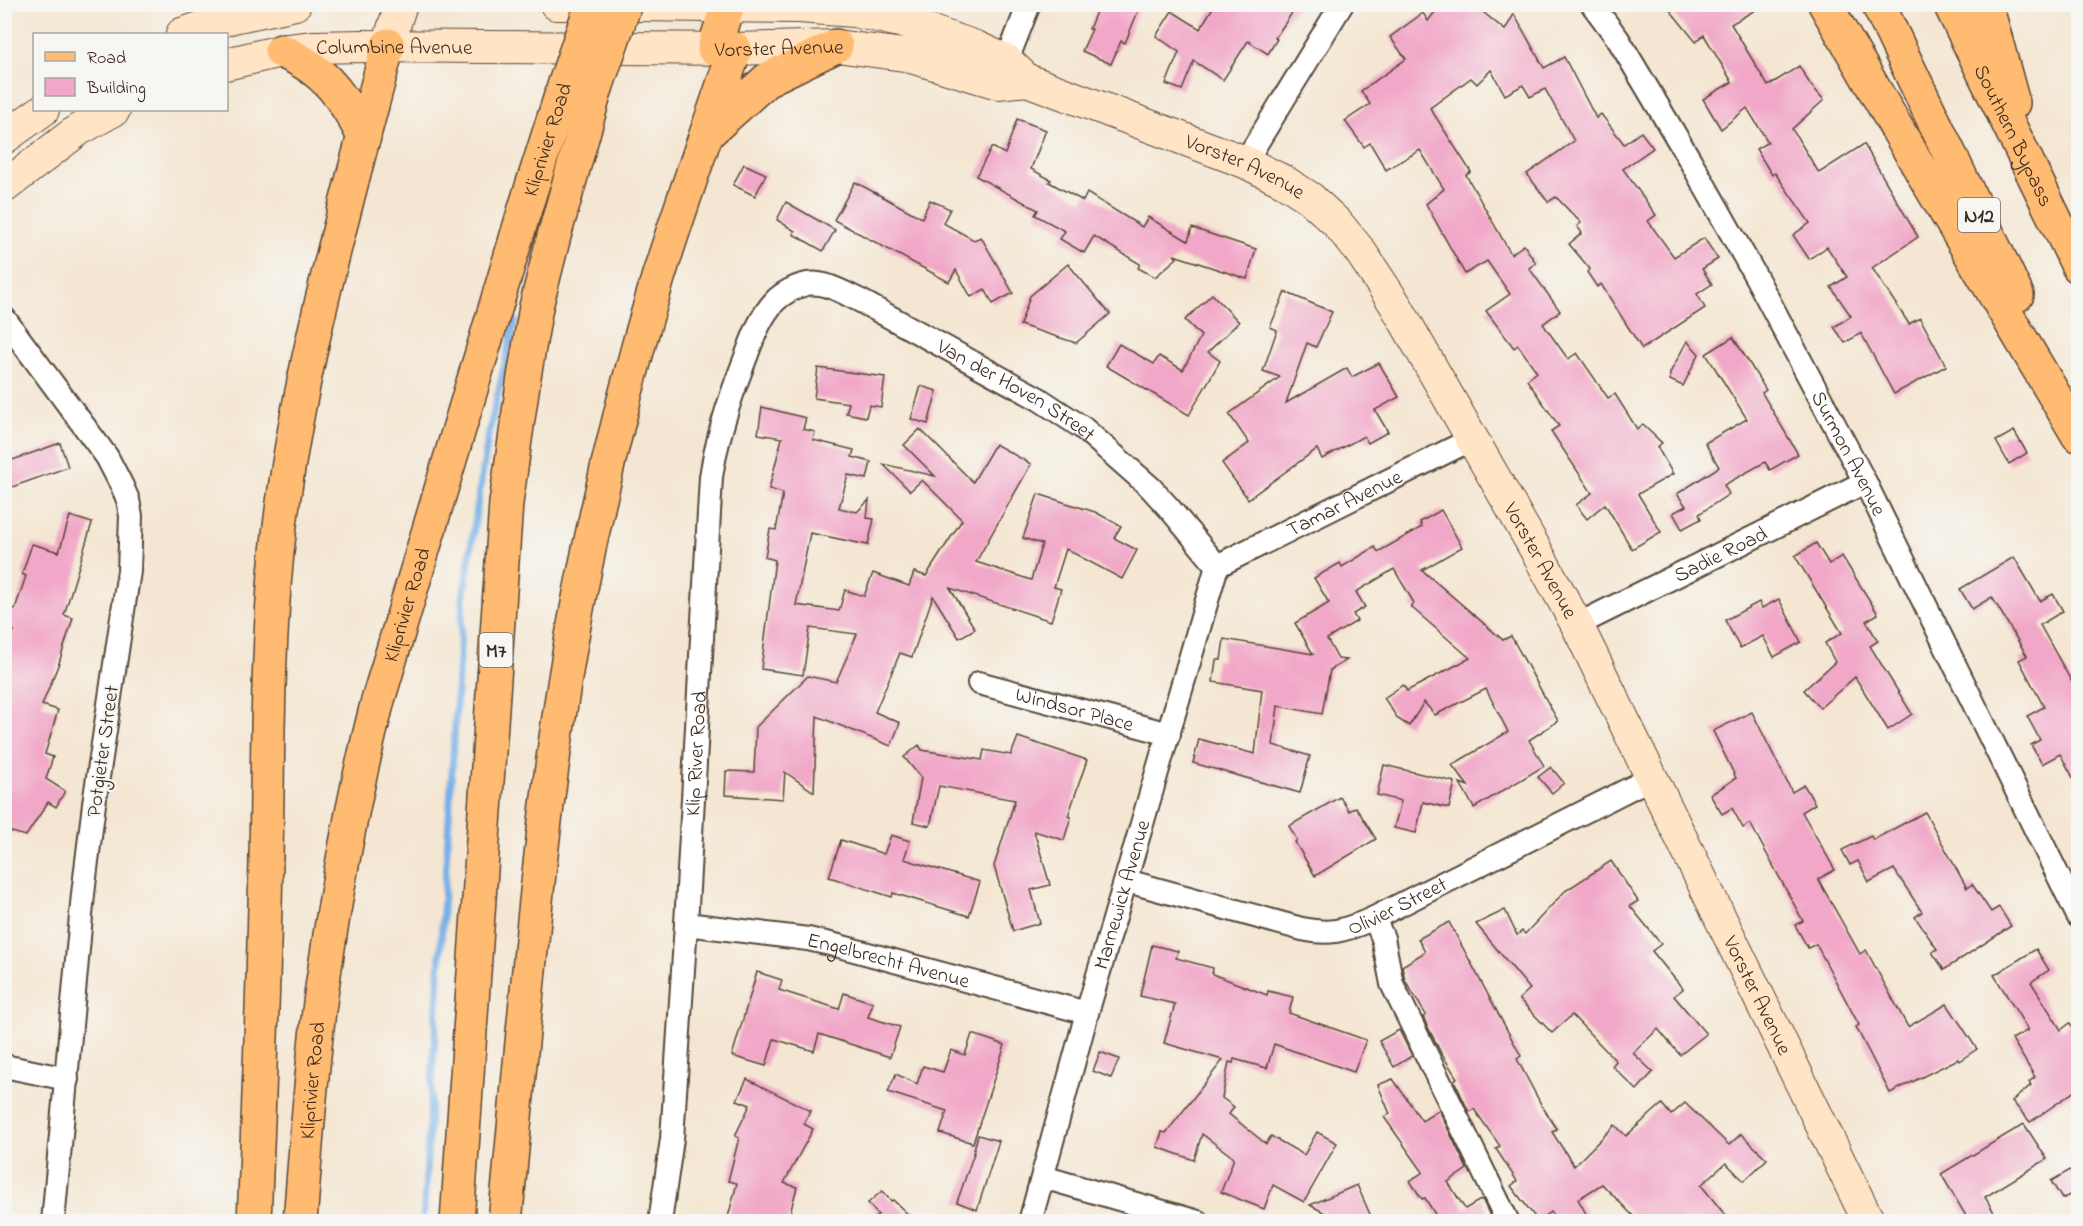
<svg xmlns="http://www.w3.org/2000/svg" width="2083" height="1226" viewBox="0 0 2083 1226" font-family="'Indie Flower',sans-serif">
  <style>
    .lines { fill: none; stroke-linecap: round; stroke-linejoin: round }
    .stream { stroke: #78b0e7; stroke-width: 7 }
    .building { fill: #f1a7c7 }
    .street-casing { stroke: #574639; stroke-width: 26 }
    .secondary-casing { stroke: #574639; stroke-width: 34 }
    .primary-casing { stroke: #574639; stroke-width: 36 }
    .highway-casing { stroke: #574639; stroke-width: 36 }
    .street { stroke: #fff; stroke-width: 22 }
    .secondary { stroke: #ffe4c6; stroke-width: 32 }
    .primary { stroke: #ffbb71; stroke-width: 33 }
    .highway { stroke: #ffbb71; stroke-width: 33 }
    .primary-bridge-casing { stroke: #574639; stroke-width: 36; stroke-linecap: butt }
    .primary-bridge { stroke: #ffbb71; stroke-width: 33 }
    .labels { text-anchor: middle; stroke-width: 4.5; stroke-linejoin: round; paint-order: stroke }
    .shield { fill: #f6f6f2; stroke: #73675e; stroke-width: 1.5 }
    .shield-label { font-size: 20px; font-weight: bold; fill: #3b2a1e }
    .street-label { font-size: 21px; fill: #3b2a1e; stroke: #f6f6f2 }
  </style>
  <rect width="100%" height="100%" fill="#f6f6f2"/>
  <filter id="ink" filterUnits="userSpaceOnUse"><feTurbulence type="fractalNoise" baseFrequency=".0167" numOctaves="2"/><feDisplacementMap in="SourceGraphic" scale="12" xChannelSelector="R" yChannelSelector="G"/><feConvolveMatrix kernelMatrix="1 2 1 2 8 2 1 2 1" color-interpolation-filters="sRGB"/></filter>
  <filter id="wash" filterUnits="userSpaceOnUse"><feTurbulence type="fractalNoise" baseFrequency=".008" numOctaves="4" result="noise"/><feDisplacementMap in="SourceGraphic" scale="24" xChannelSelector="R" yChannelSelector="G"/><feGaussianBlur stdDeviation="1.35" result="paint"/><feColorMatrix in="noise" values="0 0 0 0 0 0 0 0 0 0 0 0 0 0 0 0 0 1.4 0 .05"/><feComposite in="paint" operator="in"/></filter>
  <g filter="url(#wash)">
    <rect width="100%" height="100%" fill="#f4e6d2"/>
    <g class="lines">
      <!-- stream -->
      <polyline class="stream" points="423,1222 463,599 488,436 515,321"/>
    </g>
    <g id="blocks">
      <!-- building -->
      <g class="building">
        <polygon points="1099,4 1141,4 1125,43 1121,41 1111,64 1082,51 1092,29 1089,29"/>
        <polygon points="1215,4 1298,4 1275,38 1277,39 1268,54 1248,41 1223,80 1194,61 1182,90 1166,84 1179,52 1156,36 1172,11 1200,29"/>
        <polygon points="1441,4 1473,4 1505,30 1514,14 1544,68 1564,57 1596,118 1601,114 1624,144 1641,132 1653,148 1623,169 1656,215 1648,221 1674,257 1704,238 1718,259 1702,269 1712,284 1697,294 1705,308 1642,349 1601,284 1597,287 1587,272 1590,269 1569,244 1582,233 1577,226 1581,223 1556,197 1548,202 1527,174 1574,141 1545,89 1530,97 1523,85 1505,95 1491,70 1477,84 1471,78 1430,108 1471,172 1466,175 1511,254 1524,245 1536,263 1529,268 1560,311 1543,324 1568,359 1577,353 1608,398 1615,394 1637,429 1643,425 1662,443 1657,447 1673,474 1638,494 1661,532 1632,549 1605,504 1587,519 1576,505 1592,493 1551,431 1559,426 1527,380 1537,372 1518,345 1514,348 1486,311 1510,294 1487,261 1465,274 1426,204 1444,189 1420,150 1386,170 1370,143 1364,147 1345,121 1370,104 1361,91 1406,59 1390,37 1423,13 1428,21"/>
        <polygon points="1665,4 1766,4 1731,24 1768,86 1799,66 1810,84 1824,100 1792,129 1819,173 1864,144 1918,237 1872,268 1909,324 1920,318 1946,366 1894,394 1861,333 1845,343 1834,327 1851,316 1831,287 1847,277 1827,247 1809,259 1793,235 1810,223 1775,173 1772,175 1756,149 1768,142 1747,108 1721,129 1703,99 1732,82 1704,35 1696,42"/>
        <polygon points="1017,119 1046,130 1031,169 1051,180 1049,182 1083,201 1087,193 1142,227 1148,217 1188,241 1192,228 1256,249 1247,279 1174,255 1177,258 1155,277 1138,268 1140,264 1094,236 1084,253 1060,239 1065,231 1035,215 1038,210 976,176 992,147 1005,154"/>
        <polygon points="744,164 766,174 755,196 733,185"/>
        <polygon points="855,182 922,218 930,200 950,209 943,223 974,240 981,237 1013,293 993,304 985,289 971,297 956,270 949,282 834,220"/>
        <polygon points="786,202 835,230 823,251 793,234 795,231 777,220"/>
        <polygon points="1068,264 1110,314 1076,343 1020,325 1030,296"/>
        <polygon points="1285,292 1332,312 1316,347 1307,343 1286,403 1347,368 1352,377 1379,363 1399,397 1375,410 1388,432 1368,443 1364,436 1322,459 1317,449 1248,499 1222,463 1249,443 1229,414 1280,377 1263,371 1277,330 1270,327"/>
        <polygon points="1212,294 1239,322 1208,352 1220,361 1189,415 1106,366 1119,344 1154,364 1159,356 1183,370 1201,336 1185,320"/>
        <polygon points="1733,337 1766,390 1762,393 1798,454 1770,470 1765,462 1724,485 1729,494 1699,514 1701,519 1682,529 1673,513 1686,506 1677,494 1719,467 1705,443 1747,419 1706,354"/>
        <polygon points="1687,341 1699,354 1683,386 1670,380 1670,373"/>
        <polygon points="818,368 885,377 881,407 869,405 866,417 846,413 849,403 814,398"/>
        <polygon points="921,386 937,391 928,424 911,419"/>
        <polygon points="762,407 806,418 803,429 815,432 813,440 854,450 852,457 871,462 867,479 848,475 839,508 857,512 869,500 867,518 874,519 868,545 810,533 796,605 839,611 845,590 864,596 873,573 909,586 914,572 926,576 962,520 922,480 910,491 883,464 935,476 904,445 920,429 973,482 995,444 1031,464 976,562 1031,580 1042,544 1023,538 1038,494 1095,512 1121,526 1114,538 1137,550 1122,579 1066,549 1054,587 1061,589 1051,621 950,588 975,629 959,638 933,596 912,657 900,653 875,712 900,723 891,746 817,716 814,792 785,772 783,799 725,795 726,771 754,772 756,727 808,676 836,682 857,634 810,628 803,675 761,669 775,560 765,557 770,529 776,530 783,493 769,489 782,438 758,434"/>
        <polygon points="2014,431 2027,453 2009,464 1996,441"/>
        <polygon points="60,443 68,467 4,490 4,463"/>
        <polygon points="1441,510 1462,547 1422,570 1503,640 1511,636 1558,721 1529,740 1544,766 1474,808 1460,783 1468,786 1452,765 1508,732 1486,689 1435,715 1424,702 1409,726 1398,719 1384,698 1403,685 1407,691 1470,658 1411,607 1414,603 1394,569 1356,592 1365,607 1353,614 1357,621 1327,639 1338,659 1347,660 1330,670 1322,714 1278,706 1273,745 1310,756 1300,793 1193,763 1199,739 1255,754 1262,690 1213,682 1216,660 1221,660 1224,639 1313,654 1295,623 1329,603 1314,578 1340,563 1342,567 1375,547 1378,552 1422,527 1420,522"/>
        <polygon points="70,516 92,523 64,615 73,618 59,663 42,705 58,710 45,754 53,757 46,779 65,791 56,807 48,802 26,836 4,830 4,655 14,631 4,630 4,607 15,609 26,576 22,574 32,544 59,552"/>
        <polygon points="1816,543 1829,564 1842,556 1878,614 1866,621 1878,641 1870,646 1912,714 1888,730 1855,677 1820,708 1804,690 1835,662 1825,643 1842,633 1795,556"/>
        <polygon points="2014,557 2040,601 2053,594 2063,611 2040,625 2079,695 2079,788 2060,754 2042,764 2031,745 2040,740 2027,716 2044,707 2019,660 2027,656 1992,597 1972,609 1960,589"/>
        <polygon points="1779,599 1801,642 1774,657 1763,636 1740,648 1725,620 1759,602 1762,608"/>
        <polygon points="1752,712 1792,792 1804,785 1815,804 1802,812 1835,870 1818,879 1860,954 1866,950 1908,1027 1947,1004 1977,1049 1959,1061 1958,1059 1890,1093 1856,1027 1859,1025 1816,944 1808,948 1795,925 1803,921 1750,823 1743,828 1732,808 1722,814 1710,795 1736,778 1713,731"/>
        <polygon points="1018,737 1087,760 1068,816 1071,817 1064,840 1034,831 1050,885 1031,890 1040,923 1013,931 994,866 1015,800 939,786 930,826 913,822 921,778 904,757 919,745 922,750 982,760 984,750 1011,755"/>
        <polygon points="1384,765 1455,782 1449,808 1423,802 1416,833 1394,828 1401,801 1377,795"/>
        <polygon points="1551,767 1564,783 1552,793 1538,777"/>
        <polygon points="1340,797 1349,811 1356,807 1376,839 1315,876 1295,842 1297,840 1289,826"/>
        <polygon points="1925,812 1967,888 1972,884 1991,912 1999,907 2011,926 1944,970 1932,952 1937,949 1915,917 1922,912 1894,869 1869,882 1858,861 1850,865 1842,850 1871,836 1873,840"/>
        <polygon points="891,835 910,841 904,859 980,882 969,916 893,893 892,897 829,877 841,840 884,854"/>
        <polygon points="1611,861 1638,901 1630,906 1661,944 1652,951 1683,989 1674,996 1706,1034 1680,1055 1658,1029 1633,1053 1653,1072 1637,1090 1612,1066 1616,1061 1572,1015 1552,1033 1519,999 1530,989 1476,924 1505,910 1517,935 1522,931 1525,934 1565,891"/>
        <polygon points="1449,922 1521,1056 1517,1059 1542,1106 1557,1129 1552,1132 1574,1166 1615,1125 1626,1136 1662,1104 1671,1115 1685,1103 1729,1145 1741,1134 1767,1159 1744,1181 1726,1163 1701,1185 1730,1221 1638,1221 1602,1184 1578,1199 1590,1221 1557,1221 1551,1212 1538,1221 1511,1186 1517,1181 1496,1149 1500,1146 1474,1109 1469,1112 1454,1080 1457,1078 1441,1053 1423,1017 1426,1015 1405,980 1402,966 1425,952 1418,939"/>
        <polygon points="1152,945 1178,951 1176,958 1213,968 1212,974 1267,995 1268,991 1293,997 1289,1013 1366,1040 1354,1072 1274,1044 1267,1068 1234,1059 1233,1063 1229,1062 1222,1098 1234,1107 1229,1114 1266,1144 1271,1136 1304,1155 1317,1132 1337,1143 1304,1202 1273,1185 1264,1209 1221,1192 1234,1158 1202,1134 1194,1160 1157,1147 1162,1132 1166,1133 1223,1060 1164,1043 1175,1004 1140,996"/>
        <polygon points="2036,949 2049,970 2031,982 2061,1030 2070,1023 2079,1036 2079,1088 2030,1122 2012,1101 2031,1085 2029,1082 2035,1077 2012,1039 2028,1030 1994,975"/>
        <polygon points="757,972 782,980 779,990 839,1009 844,993 873,1003 868,1017 900,1027 890,1057 819,1034 814,1051 774,1039 766,1066 732,1056"/>
        <polygon points="1399,1030 1412,1056 1394,1067 1379,1041"/>
        <polygon points="972,1034 1005,1045 973,1143 940,1133 947,1111 888,1092 896,1074 917,1084 923,1066 943,1072 951,1050 965,1055"/>
        <polygon points="1100,1052 1119,1059 1111,1078 1093,1071"/>
        <polygon points="747,1079 811,1111 804,1124 813,1129 784,1183 797,1187 788,1221 727,1221 737,1183 728,1181 739,1138 735,1136 750,1105 737,1100"/>
        <polygon points="1393,1079 1422,1121 1439,1110 1467,1169 1448,1182 1465,1209 1482,1199 1490,1216 1482,1221 1439,1221 1425,1198 1422,1199 1410,1181 1423,1172 1384,1117 1390,1114 1378,1085"/>
        <polygon points="2024,1124 2047,1159 1985,1197 1999,1221 1969,1221 1941,1174"/>
        <polygon points="978,1135 999,1141 977,1210 957,1202 974,1153 973,1153"/>
        <polygon points="2079,1165 2079,1190 2062,1199 2051,1181"/>
        <polygon points="1357,1185 1373,1221 1340,1221 1310,1205"/>
        <polygon points="882,1191 891,1201 893,1200 915,1221 871,1221 878,1215 868,1203"/>
      </g>
    </g>
  </g>
  <g filter="url(#ink)">
    <use href="#blocks" fill-opacity="0" stroke="#574639" stroke-width="1.5"/>
    <g class="lines">
      <defs>
        <g id="street">
          <path id="s1" d="M1592,4L1618,39L1690,160L1756,277L1865,482L2078,916"/>
          <polyline points="1002,73 1029,4"/>
          <polyline points="1245,162 1342,4"/>
          <polyline points="4,318 107,457 122,486 128,500 131,516 129,571 94,804 83,894 53,1222"/>
          <path id="s2" d="M1217,566L1472,439"/>
          <path id="s3" d="M1577,625L1865,482"/>
          <path id="s4" d="M979,683L1169,734"/>
          <path id="s5" d="M1127,881L1302,929C1330,935 1343,931 1370,920L1651,778"/>
          <polyline points="1374,918 1383,938 1392,984 1508,1222"/>
          <path id="s6" d="M686,924L808,939L839,946L1087,1013"/>
          <polyline points="4,1066 67,1079"/>
          <polyline points="1043,1177 1198,1222"/>
          <path id="s7" d="M660,1222L672,1139L686,924L711,477C717,437 729,400 744,362C752,341 759,318 775,301C783,293 796,286 807,284C825,281 844,293 859,300L1039,399L1083,428L1150,487L1170,509L1217,566"/>
          <path id="s8" d="M1030,1222L1087,1013L1217,566"/>
        </g>
        <g id="secondary">
          <path id="s9" d="M556,4L799,7L854,11L900,21L976,47L1007,61L1027,80L1245,162L1285,182L1310,198L1337,223L1360,251L1395,304L1533,545L1577,625L1869,1222"/>
          <polyline points="182,34 233,17 295,4"/>
          <polyline points="388,45 401,4"/>
          <path id="s10" d="M226,64L281,51L314,47L362,46L735,49L836,46L904,55L998,83L1027,80"/>
          <polyline points="4,138 43,110"/>
          <polyline points="4,187 78,130 114,110"/>
        </g>
        <g id="primary">
          <polyline points="714,49 728,4"/>
          <path d="M281,51C325,69 343,96 364,137"/>
          <polyline points="710,131 768,79 836,46"/>
          <path d="M254,1222C259,1100 264,979 266,857C268,756 267,653 277,552C295,380 344,212 388,45"/>
          <path id="s11" d="M300,1222C306,1146 311,1070 321,995C335,896 353,797 378,700L527,202L565,83"/>
          <polyline points="457,1222 506,503 524,377 536,307 554,236 596,88"/>
          <path d="M505,1222C526,1012 540,800 580,593C601,487 627,381 658,278C682,201 710,125 735,49"/>
        </g>
        <g id="highway">
          <polyline points="1825,4 1925,177 2078,435"/>
          <polyline points="1878,4 2017,295"/>
          <path id="s12" d="M1950,4L2078,266"/>
          <polyline points="1984,4 1990,19 2013,103"/>
        </g>
      </defs>
      <!-- street casing -->
      <use href="#street" class="street-casing"/>
      <!-- secondary casing -->
      <use href="#secondary" class="secondary-casing"/>
      <!-- primary casing -->
      <use href="#primary" class="primary-casing"/>
      <!-- highway casing -->
      <use href="#highway" class="highway-casing"/>
      <!-- street -->
      <use href="#street" class="street"/>
      <!-- secondary -->
      <use href="#secondary" class="secondary"/>
      <!-- primary -->
      <use href="#primary" class="primary"/>
      <!-- highway -->
      <use href="#highway" class="highway"/>
      <defs>
        <g id="primary-bridge">
          <polyline points="565,83 592,4"/>
          <polyline points="596,88 625,4"/>
        </g>
      </defs>
      <!-- primary-bridge casing -->
      <use href="#primary-bridge" class="primary-bridge-casing"/>
      <!-- primary-bridge -->
      <use href="#primary-bridge" class="primary-bridge"/>
    </g>
  </g>
  <g class="labels">
    <!-- shield labels -->
    <g class="shield">
      <rect x="1958" y="198" width="42" height="34" rx="4.5"/>
      <rect x="479.5" y="633" width="33" height="34" rx="4.5"/>
    </g>
    <g class="shield-label">
      <text x="1979" y="222">N12</text>
      <text x="496" y="657">M7</text>
    </g>
    <!-- street labels -->
    <g class="street-label">
      <text dy="7" stroke="none"><textPath href="#s10" startOffset="170">Columbine Avenue</textPath></text>
      <text dy="7" stroke="none"><textPath href="#s10" startOffset="555">Vorster Avenue</textPath></text>
      <text dy="7" stroke="none"><textPath href="#s12" startOffset="146">Southern Bypass</textPath></text>
      <text dy="7" stroke="none"><textPath href="#s11" startOffset="1114">Kliprivier Road</textPath></text>
      <text dy="7" stroke="none"><textPath href="#s9" startOffset="722">Vorster Avenue</textPath></text>
      <text dy="7" stroke="none"><textPath href="#s7" startOffset="1209">Van der Hoven Street</textPath></text>
      <text dy="7" stroke="none"><textPath href="#s1" startOffset="518">Surmon Avenue</textPath></text>
      <text dy="7" stroke="none"><textPath href="#s2" startOffset="142">Tamar Avenue</textPath></text>
      <text dy="7" stroke="none"><textPath href="#s3" startOffset="160">Sadie Road</textPath></text>
      <text dy="7" stroke="none"><textPath href="#s9" startOffset="1226">Vorster Avenue</textPath></text>
      <text dy="7" stroke="none"><textPath href="#s11" startOffset="628">Kliprivier Road</textPath></text>
      <text dy="7" stroke="none"><textPath href="#s4" startOffset="99">Windsor Place</textPath></text>
      <text transform="translate(102 751) rotate(-82)" y="7">Potgieter Street</text>
      <text dy="7" stroke="none"><textPath href="#s7" startOffset="470">Klip River Road</textPath></text>
      <text dy="7" stroke="none"><textPath href="#s8" startOffset="340">Marnewick Avenue</textPath></text>
      <text dy="7" stroke="none"><textPath href="#s5" startOffset="282">Olivier Street</textPath></text>
      <text dy="7" stroke="none"><textPath href="#s6" startOffset="206">Engelbrecht Avenue</textPath></text>
      <text dy="7" stroke="none"><textPath href="#s9" startOffset="1712">Vorster Avenue</textPath></text>
      <text dy="7" stroke="none"><textPath href="#s11" startOffset="142">Kliprivier Road</textPath></text>
    </g>
  </g>
  <!-- margin -->
  <rect width="2083" height="1226" fill="none" stroke="#f6f6f2" stroke-width="24"/>
  <!-- legend -->
  <rect x="33" y="33" width="195" height="78" fill="#f6f6f2" stroke="#aba49d" stroke-width="1.5"/>
  <rect x="45" y="52" width="30" height="9" fill="#ffbb71" stroke="#aba49d" stroke-width="1.5"/>
  <text x="87" y="63" font-size="18" fill="#3b2a1e">Road</text>
  <rect x="45" y="78" width="30" height="18" fill="#f1a7c7" stroke="#aba49d" stroke-width="1.5"/>
  <text x="87" y="93" font-size="18" fill="#3b2a1e">Building</text>
</svg>
